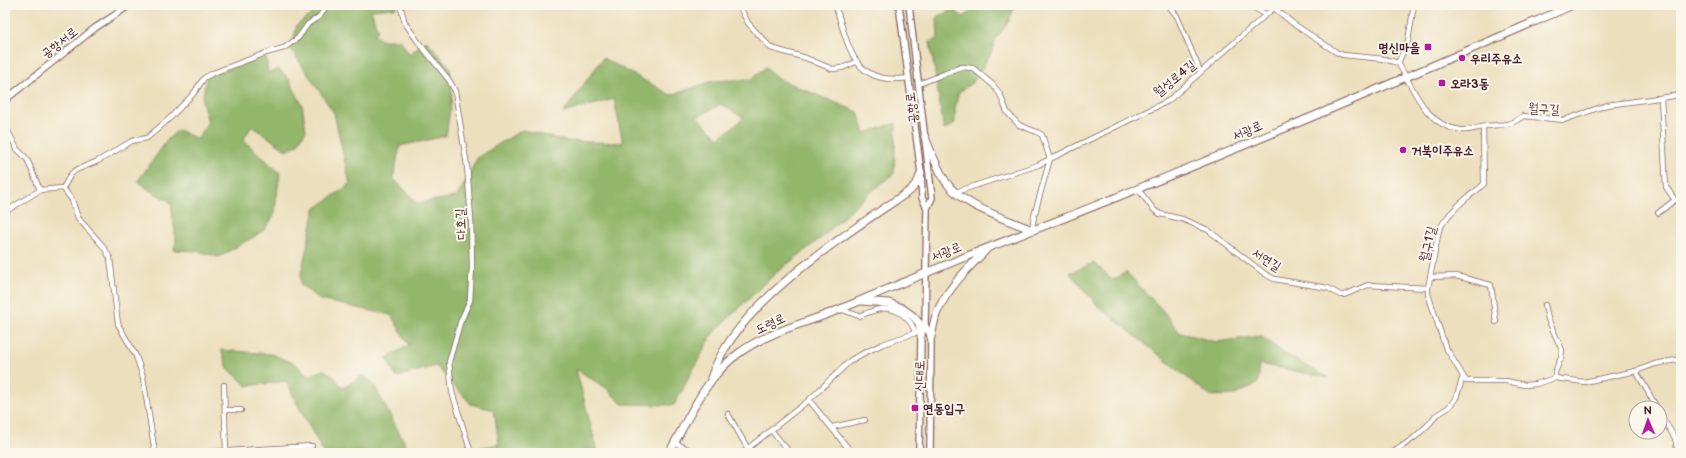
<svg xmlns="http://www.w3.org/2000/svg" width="1686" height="458" viewBox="0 0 1686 458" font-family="'Balsamiq Sans','Poor Story',sans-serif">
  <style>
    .forest { fill: #92b66b; stroke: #6e6a4b; fill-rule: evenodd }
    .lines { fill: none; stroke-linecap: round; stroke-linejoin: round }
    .minor-casing { stroke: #83625e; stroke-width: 6 }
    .tertiary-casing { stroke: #83625e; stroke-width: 8 }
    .secondary-casing { stroke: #83625e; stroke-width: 9 }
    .minor { stroke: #fff; stroke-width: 4.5 }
    .tertiary { stroke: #fff; stroke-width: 5.5 }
    .secondary { stroke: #fff; stroke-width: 7 }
    .poi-dot { fill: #b5179e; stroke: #fbf7ec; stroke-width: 1.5 }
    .labels { text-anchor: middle; stroke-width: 4; stroke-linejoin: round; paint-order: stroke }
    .street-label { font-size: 13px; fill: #4a1f2b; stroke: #fbf7ec }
    .poi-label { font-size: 13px; font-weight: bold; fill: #4a1f2b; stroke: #fbf7ec; text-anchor: start }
  </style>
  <rect width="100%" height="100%" fill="#fbf7ec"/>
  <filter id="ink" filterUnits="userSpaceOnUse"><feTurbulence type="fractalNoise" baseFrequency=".025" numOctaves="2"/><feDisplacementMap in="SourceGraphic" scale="8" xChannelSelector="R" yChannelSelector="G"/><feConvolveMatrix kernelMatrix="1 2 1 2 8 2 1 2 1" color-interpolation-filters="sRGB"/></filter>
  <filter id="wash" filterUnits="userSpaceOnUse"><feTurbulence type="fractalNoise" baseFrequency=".012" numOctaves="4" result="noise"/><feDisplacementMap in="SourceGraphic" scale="16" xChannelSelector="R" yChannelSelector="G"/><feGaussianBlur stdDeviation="0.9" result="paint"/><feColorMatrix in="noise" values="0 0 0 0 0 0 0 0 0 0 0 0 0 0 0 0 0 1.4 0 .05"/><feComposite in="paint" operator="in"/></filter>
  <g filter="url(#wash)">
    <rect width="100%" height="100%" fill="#ecdfbd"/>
    <!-- forest -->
    <g class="forest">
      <path d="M324,5H397L396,8L371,10L378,31L374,34L383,40H400L409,54L427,41L450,67L452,97L446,136L400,146L393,178L417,203L457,197L478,157L522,130L567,141L623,143L614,99L563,113L603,58L671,95L713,81L751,79L766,67L776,78L858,112L865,133L896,123L894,173L858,203L826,234L776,273L713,333L674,405L622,404L606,388L576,369L597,450L583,453H500L499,445L493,453H453L499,444L494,410L471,404L436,366L396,377L387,358L409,345L391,315L320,300L301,285V274L315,209L350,184L334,113L291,49L297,25ZM721,104L744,118L719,138L697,117Z"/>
      <polygon points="978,5 984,5 991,11 997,10 998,5 1016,5 1007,24 995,39 992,51 984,65 973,82 959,92 955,108 955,123 944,130 930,42 938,39 937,17 951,10 964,17"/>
      <polygon points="266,57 268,73 278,69 288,78 302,104 306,130 297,145 286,150 252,126 243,140 280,173 274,216 263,231 219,257 198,251 174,250 176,241 171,202 149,190 138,181 168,139 178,130 198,139 208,122 202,100 207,76"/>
      <polygon points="1094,263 1113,280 1126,272 1164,312 1180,333 1217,342 1261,336 1285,354 1329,378 1260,364 1258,383 1235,395 1210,396 1097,305 1070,273"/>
      <polygon points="221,350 271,354 295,364 308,376 324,370 334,377 343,388 364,375 374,385 410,453 324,453 295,400 287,381 247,386 228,368"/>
    </g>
  </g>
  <g filter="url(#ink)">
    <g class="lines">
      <defs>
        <g id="minor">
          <polyline points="400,5 405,23 419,43 449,80 455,91 467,166 471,219 472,267 470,300 460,323 449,362 452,392 471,453"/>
          <polyline points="739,5 748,23 771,48 806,58 832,69 842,68 856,62"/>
          <path d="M835,5C850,48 852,86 909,78"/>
          <polyline points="1168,5 1177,16 1200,71"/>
          <polyline points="1249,5 1265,14"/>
          <path d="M1414,5L1408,41L1398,63C1414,89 1426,127 1461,130C1469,131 1477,128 1485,126C1501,124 1510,127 1523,116L1564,120L1607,105L1681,95"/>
          <polyline points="1274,8 1295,25 1336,52 1343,55 1384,59 1398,63"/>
          <polyline points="919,84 961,67 973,68 993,85 1000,94 1007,112 1019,125 1037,132 1042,135 1050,159 1038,165 956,192"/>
          <polyline points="5,125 17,149 27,159 40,190"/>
          <path d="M1483,127L1484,184C1479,189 1475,192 1469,196C1458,205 1445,218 1439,230L1428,288V294L1445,346L1466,381H1506L1525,385L1536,384L1555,378L1584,382L1636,371L1655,364L1681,359"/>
          <polyline points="63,188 72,200 78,218 103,246 110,258 118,324 136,356 143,377 155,453"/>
          <polyline points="1138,189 1154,210 1160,214 1182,219 1208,230 1265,274 1274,279 1328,288 1340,295 1344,295 1368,285 1428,288"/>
          <polyline points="5,212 40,190 63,188 71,174 76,170 98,161 132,141 147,138 170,118 194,93 204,78 213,73 266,53 284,48 298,38 308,24 320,16 327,5"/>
          <polyline points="1658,213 1675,200 1666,187 1661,98"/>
          <polyline points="1032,230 1034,216 1050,159 1168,101 1277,5"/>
          <polyline points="1431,277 1456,276 1491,285 1496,322"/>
          <polyline points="1545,305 1548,319 1562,350 1561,358 1555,372 1555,378"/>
          <polyline points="1636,371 1657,408"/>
          <polyline points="224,385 226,453"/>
          <polyline points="809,400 852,453"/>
          <polyline points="225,410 241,410"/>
          <polyline points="728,414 748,449"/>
          <polyline points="1660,414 1675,438 1678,453"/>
          <polyline points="832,427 865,420"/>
          <polyline points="771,430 790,453"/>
          <polyline points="675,443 690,450 693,453"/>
          <polyline points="197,453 312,446"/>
          <path d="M742,453L809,400L851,360L864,353L883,344L915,333C912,319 896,306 880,309C873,310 866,314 859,316L840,309"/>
          <polyline points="1392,453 1414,438 1431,422 1435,416 1448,408 1456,398 1463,377"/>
        </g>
        <g id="tertiary">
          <polyline points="899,5 921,173 922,198 927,208 925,325 921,336 919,453"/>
          <polyline points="909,5 932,198 927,208"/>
          <polyline points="5,100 95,28 130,5"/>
          <polyline points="925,325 931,337 930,453"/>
        </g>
        <g id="secondary">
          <path d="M925,137C931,152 937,168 946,182C963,207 1005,218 1032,230"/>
          <polyline points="861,301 889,303 902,308 913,316 919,323 921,336"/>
          <path d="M931,337C933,329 934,318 938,310C949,287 968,268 986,250"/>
          <path d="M711,378C735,303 848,233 911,190L918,181L921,173"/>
          <path d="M669,453C689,418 705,377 739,353C771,330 808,323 843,308C913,278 983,249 1054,222C1228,154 1401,80 1573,5"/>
        </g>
      </defs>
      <!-- minor casing -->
      <use href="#minor" class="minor-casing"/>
      <!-- tertiary casing -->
      <use href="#tertiary" class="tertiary-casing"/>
      <!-- secondary casing -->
      <use href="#secondary" class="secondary-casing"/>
      <!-- minor -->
      <use href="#minor" class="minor"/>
      <!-- tertiary -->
      <use href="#tertiary" class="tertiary"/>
      <!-- secondary -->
      <use href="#secondary" class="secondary"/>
    </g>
  </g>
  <!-- markers -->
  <g class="poi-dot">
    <rect x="1424" y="43" width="8" height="8" rx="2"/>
    <circle cx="1462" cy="58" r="4"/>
    <rect x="1438" y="79" width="8" height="8" rx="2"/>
    <circle cx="1403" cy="150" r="4"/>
    <rect x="911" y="404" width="8" height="8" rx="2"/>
  </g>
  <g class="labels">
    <!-- street labels -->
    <g class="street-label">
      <text transform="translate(59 42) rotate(-38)" y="5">공항서로</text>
      <text transform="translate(1174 78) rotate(-39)" y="5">월성로4길</text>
      <text transform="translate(911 108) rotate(-97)" y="5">공항로</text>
      <text transform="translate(1544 108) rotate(3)" y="5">월구길</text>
      <text transform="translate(1247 130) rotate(-23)" y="5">서광로</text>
      <text transform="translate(460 224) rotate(-93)" y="5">다호길</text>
      <text transform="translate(1427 244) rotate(-77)" y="5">월구1길</text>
      <text transform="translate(946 251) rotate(-22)" y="5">서광로</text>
      <text transform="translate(1267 259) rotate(32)" y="5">서연길</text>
      <text transform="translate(770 323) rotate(-25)" y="5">도령로</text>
      <text transform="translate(919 376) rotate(-89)" y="5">신대로</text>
    </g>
    <!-- poi labels -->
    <g class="poi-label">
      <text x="1420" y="52" text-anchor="end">명신마을</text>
      <text x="1470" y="63">우리주유소</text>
      <text x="1450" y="88">오라3동</text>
      <text x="1411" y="155">거북이주유소</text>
      <text x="923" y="413">연동입구</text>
    </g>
  </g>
  <!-- margin -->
  <rect width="1686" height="458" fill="none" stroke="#fbf7ec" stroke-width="20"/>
  <!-- north arrow -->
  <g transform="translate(1648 420) rotate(358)"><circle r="19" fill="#fbf7ec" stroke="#b4a19f"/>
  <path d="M0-3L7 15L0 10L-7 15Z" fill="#b5179e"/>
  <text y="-6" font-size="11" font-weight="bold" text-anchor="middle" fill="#4a1f2b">N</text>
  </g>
</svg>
